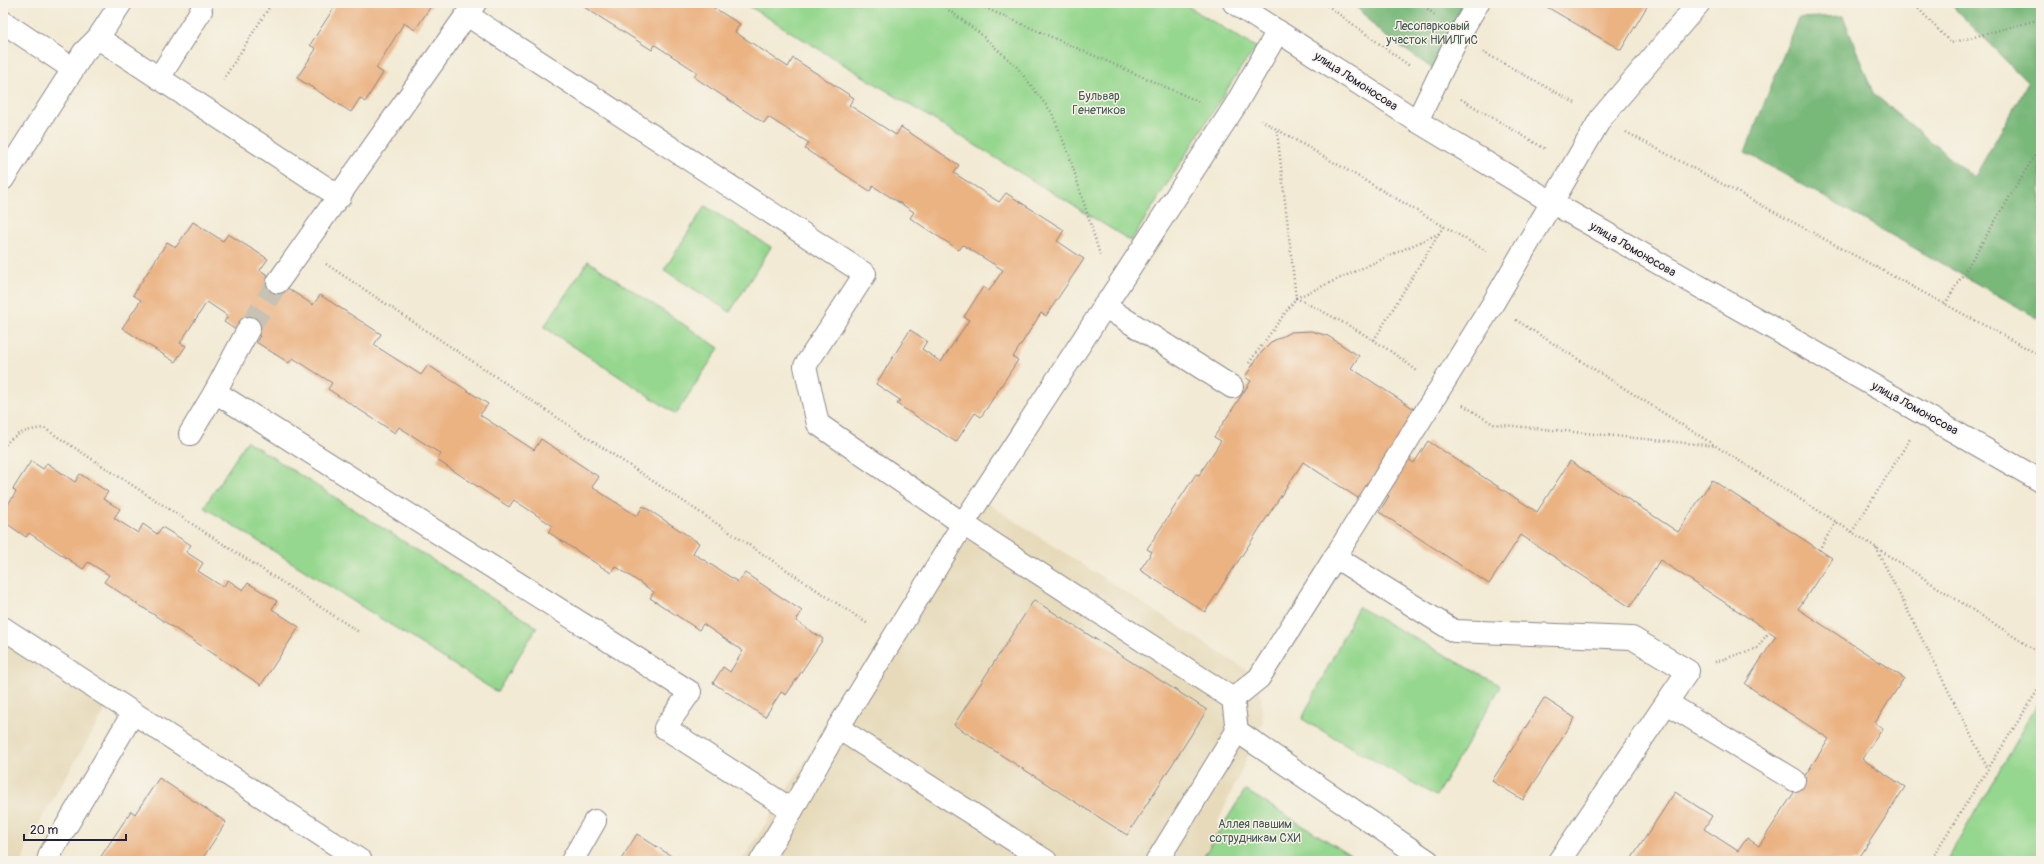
<svg xmlns="http://www.w3.org/2000/svg" width="2044" height="864" viewBox="0 0 2044 864" font-family="Pangolin,sans-serif">
  <style>
    .built { fill: #e6daba }
    .green { fill: #95d78e; stroke: #5c7c64 }
    .forest { fill: #78b879; stroke: #4d6d5a }
    .building { fill: #ebb282 }
    .lines { fill: none; stroke-linecap: round; stroke-linejoin: round }
    .minor-tunnel { stroke: #c8c2b5; stroke-width: 22; stroke-dasharray: 22 11; stroke-linecap: butt }
    .minor-casing { stroke: #8a8688; stroke-width: 24 }
    .major-casing { stroke: #8a8688; stroke-width: 24 }
    .path { stroke: #8a8688; stroke-width: 2.5; stroke-dasharray: 1 3; stroke-linecap: butt }
    .minor { stroke: #fff; stroke-width: 22 }
    .major { stroke: #fff; stroke-width: 22 }
    .labels { text-anchor: middle; stroke-width: 3; stroke-linejoin: round; paint-order: stroke }
    .park-label { font-size: 12px; fill: #445854; stroke: #f7f3e8 }
    .street-label { font-size: 12px; fill: #22223b; stroke: #f7f3e8 }
  </style>
  <rect width="100%" height="100%" fill="#f7f3e8"/>
  <filter id="ink" filterUnits="userSpaceOnUse"><feTurbulence type="fractalNoise" baseFrequency=".025" numOctaves="2"/><feDisplacementMap in="SourceGraphic" scale="8" xChannelSelector="R" yChannelSelector="G"/><feConvolveMatrix kernelMatrix="1 2 1 2 8 2 1 2 1" color-interpolation-filters="sRGB"/></filter>
  <filter id="wash" filterUnits="userSpaceOnUse"><feTurbulence type="fractalNoise" baseFrequency=".012" numOctaves="4" result="noise"/><feDisplacementMap in="SourceGraphic" scale="16" xChannelSelector="R" yChannelSelector="G"/><feGaussianBlur stdDeviation="0.9" result="paint"/><feColorMatrix in="noise" values="0 0 0 0 0 0 0 0 0 0 0 0 0 0 0 0 0 1.4 0 .05"/><feComposite in="paint" operator="in"/></filter>
  <g filter="url(#wash)">
    <rect width="100%" height="100%" fill="#f2ead4"/>
    <!-- built -->
    <g class="built">
      <polygon points="973,494 1259,678 1263,722 1217,824 1275,861 742,861"/>
      <polygon points="3,625 113,697 27,843 23,861 3,861"/>
    </g>
    <!-- green -->
    <g class="green">
      <polygon points="744,3 1182,3 1257,48 1242,66 1131,241"/>
      <polygon points="705,206 771,247 730,312 664,270"/>
      <polygon points="588,261 719,348 676,414 544,327"/>
      <polygon points="247,441 537,627 497,692 204,507"/>
      <polygon points="1358,607 1501,686 1436,796 1302,719"/>
      <polygon points="2041,697 2041,861 1947,861"/>
      <polygon points="1245,790 1360,861 1201,861"/>
    </g>
    <!-- forest -->
    <g class="forest">
      <polygon points="1353,3 1484,3 1442,75 1381,33"/>
      <polygon points="1954,3 2041,3 2041,320 1745,152 1798,18 1843,16 1873,93 1974,178 2028,83 1956,10"/>
    </g>
    <g id="blocks">
      <!-- building -->
      <g class="building">
        <polygon points="337,3 433,3 415,30 404,23 376,68 383,73 365,102 360,98 351,112 297,78 316,49 310,45"/>
        <polygon points="587,3 706,3 740,24 735,32 788,67 793,58 854,98 849,105 896,135 901,127 959,165 954,173 999,202 1006,193 1064,230 1057,241 1084,259 1046,316 1041,313 1013,357 1018,360 981,417 975,413 956,442 897,404 900,400 876,384 910,330 927,341 922,349 941,362 969,320 964,317 983,287 989,291 1003,270 963,245 959,250 910,218 914,212 873,186 870,191 805,149 809,143 768,117 764,123 694,77 697,72 655,45 652,50 584,7"/>
        <polygon points="1540,3 1649,3 1621,50"/>
        <polygon points="193,222 223,241 228,234 268,259 260,270 313,305 320,295 381,334 374,345 421,375 428,365 488,404 480,415 534,450 541,439 599,477 592,487 637,516 643,506 699,543 693,553 738,582 745,573 802,611 796,621 823,639 786,695 781,692 765,717 713,683 723,667 730,672 743,651 703,624 699,630 650,598 654,592 615,566 611,573 548,532 553,526 514,500 509,507 437,460 441,454 399,427 395,433 328,389 332,383 293,358 289,363 256,342 260,336 249,328 239,332 224,322 228,316 207,302 180,343 186,346 175,362 122,328 141,300 133,295 167,242 176,247"/>
        <polygon points="1311,331 1328,336 1359,356 1351,368 1422,414 1397,452 1414,463 1428,441 1537,512 1570,461 1678,532 1712,480 1832,558 1798,609 1904,678 1875,723 1883,728 1862,759 1905,787 1857,861 1630,861 1675,792 1712,816 1704,829 1738,851 1747,838 1759,846 1829,739 1745,684 1776,636 1660,560 1630,607 1521,535 1489,584 1379,512 1389,496 1372,484 1361,500 1303,462 1205,612 1140,570 1152,552 1147,549 1196,474 1199,475 1221,441 1214,437 1251,381 1245,377 1260,354 1273,341 1291,332"/>
        <polygon points="31,461 43,469 47,463 75,482 80,474 108,492 103,499 120,509 114,518 138,533 143,524 157,534 162,527 191,545 186,552 203,563 198,571 223,587 228,580 243,590 248,583 277,601 272,609 299,627 261,685 104,582 109,575 88,562 83,569 29,533 26,537 3,521 3,512 16,492 13,489"/>
        <polygon points="1034,600 1207,710 1127,835 954,725"/>
        <polygon points="1544,698 1575,718 1523,800 1492,781"/>
        <polygon points="159,778 226,822 201,861 98,861 131,811 135,814"/>
        <polygon points="637,834 679,861 620,861"/>
      </g>
    </g>
  </g>
  <g filter="url(#ink)">
    <use href="#blocks" fill-opacity="0" stroke="#8a8688" stroke-width="1"/>
    <g class="lines">
      <!-- minor-tunnel -->
      <polyline class="minor-tunnel" points="249,328 278,282"/>
      <defs>
        <g id="minor">
          <polyline points="467,15 865,274 805,366 818,424 963,524 1233,699 1237,731 1157,861"/>
          <polyline points="3,22 73,69"/>
          <polyline points="98,38 340,197"/>
          <polyline points="159,78 201,11"/>
          <polyline points="1417,121 1458,37 1478,3"/>
          <polyline points="3,179 84,52 98,38 121,3"/>
          <polyline points="278,282 475,3"/>
          <polyline points="1104,306 1232,387"/>
          <polyline points="249,328 215,392 690,692 665,728 792,810"/>
          <polyline points="190,434 215,392"/>
          <polyline points="1335,557 1492,305 1601,118 1699,3"/>
          <polyline points="3,628 361,861"/>
          <polyline points="1233,699 1259,678 1335,557 1454,631 1632,638 1688,671 1559,861"/>
          <polyline points="1667,703 1794,780"/>
          <polyline points="838,728 1046,861"/>
          <polyline points="1237,731 1428,861"/>
          <polyline points="48,861 50,854 133,713"/>
          <polyline points="572,861 595,821"/>
          <polyline points="761,861 792,810 838,728 963,524 1235,106 1278,31"/>
        </g>
        <polyline id="major" points="1234,3 1417,121 1553,203 2041,481"/>
      </defs>
      <!-- minor casing -->
      <use href="#minor" class="minor-casing"/>
      <!-- major casing -->
      <use href="#major" class="major-casing"/>
      <!-- path -->
      <g class="path">
        <polyline points="939,3 978,32 1017,67 1052,113 1069,155 1101,258"/>
        <polyline points="974,3 1202,103"/>
        <polyline points="1324,3 1411,67"/>
        <polyline points="1422,3 1436,17"/>
        <polyline points="1913,3 1951,43 2041,19"/>
        <polyline points="1483,52 1577,104"/>
        <polyline points="223,80 272,3"/>
        <polyline points="1461,99 1547,150"/>
        <polyline points="1261,120 1488,252"/>
        <polyline points="1277,131 1296,298 1440,233"/>
        <polyline points="1626,132 2041,356"/>
        <polyline points="326,264 868,624"/>
        <polyline points="1945,304 2041,145"/>
        <polyline points="1516,320 1852,532 2041,654"/>
        <polyline points="1374,340 1443,227"/>
        <path d="M1249,363L1296,298C1338,319 1380,341 1417,371"/>
        <polyline points="1463,405 1493,424 1716,446"/>
        <path d="M3,448C13,433 27,430 44,428L359,632"/>
        <polyline points="1852,532 1910,439"/>
        <polyline points="1876,548 1988,769"/>
        <polyline points="1819,550 1836,522"/>
        <polyline points="1715,662 1757,648 1769,632"/>
        <polyline points="1930,861 2041,685"/>
      </g>
      <!-- minor -->
      <use href="#minor" class="minor"/>
      <!-- major -->
      <use href="#major" class="major"/>
    </g>
  </g>
  <g class="labels">
    <!-- park labels -->
    <g class="park-label">
      <text x="1432" y="30">Лесопарковый<tspan x="1432" dy="14">участок НИИЛГиС</tspan></text>
      <text x="1099" y="100">Бульвар<tspan x="1099" dy="14">Генетиков</tspan></text>
      <text x="1255" y="828">Аллея павшим<tspan x="1255" dy="14">сотрудникам СХИ</tspan></text>
    </g>
    <!-- street labels -->
    <g class="street-label">
      <text transform="translate(1356 81) rotate(33)" y="4">улица Ломоносова</text>
      <text transform="translate(1633 249) rotate(30)" y="4">улица Ломоносова</text>
      <text transform="translate(1915 408) rotate(29)" y="4">улица Ломоносова</text>
    </g>
  </g>
  <!-- margin -->
  <rect width="2044" height="864" fill="none" stroke="#f7f3e8" stroke-width="16"/>
  <!-- scale -->
  <path d="M24 834v6h102v-6" fill="none" stroke="#22223b" stroke-width="2"/>
  <text x="30" y="834" font-size="12" fill="#22223b" stroke="#f7f3e8" stroke-width="3" paint-order="stroke">20 m</text>
</svg>
